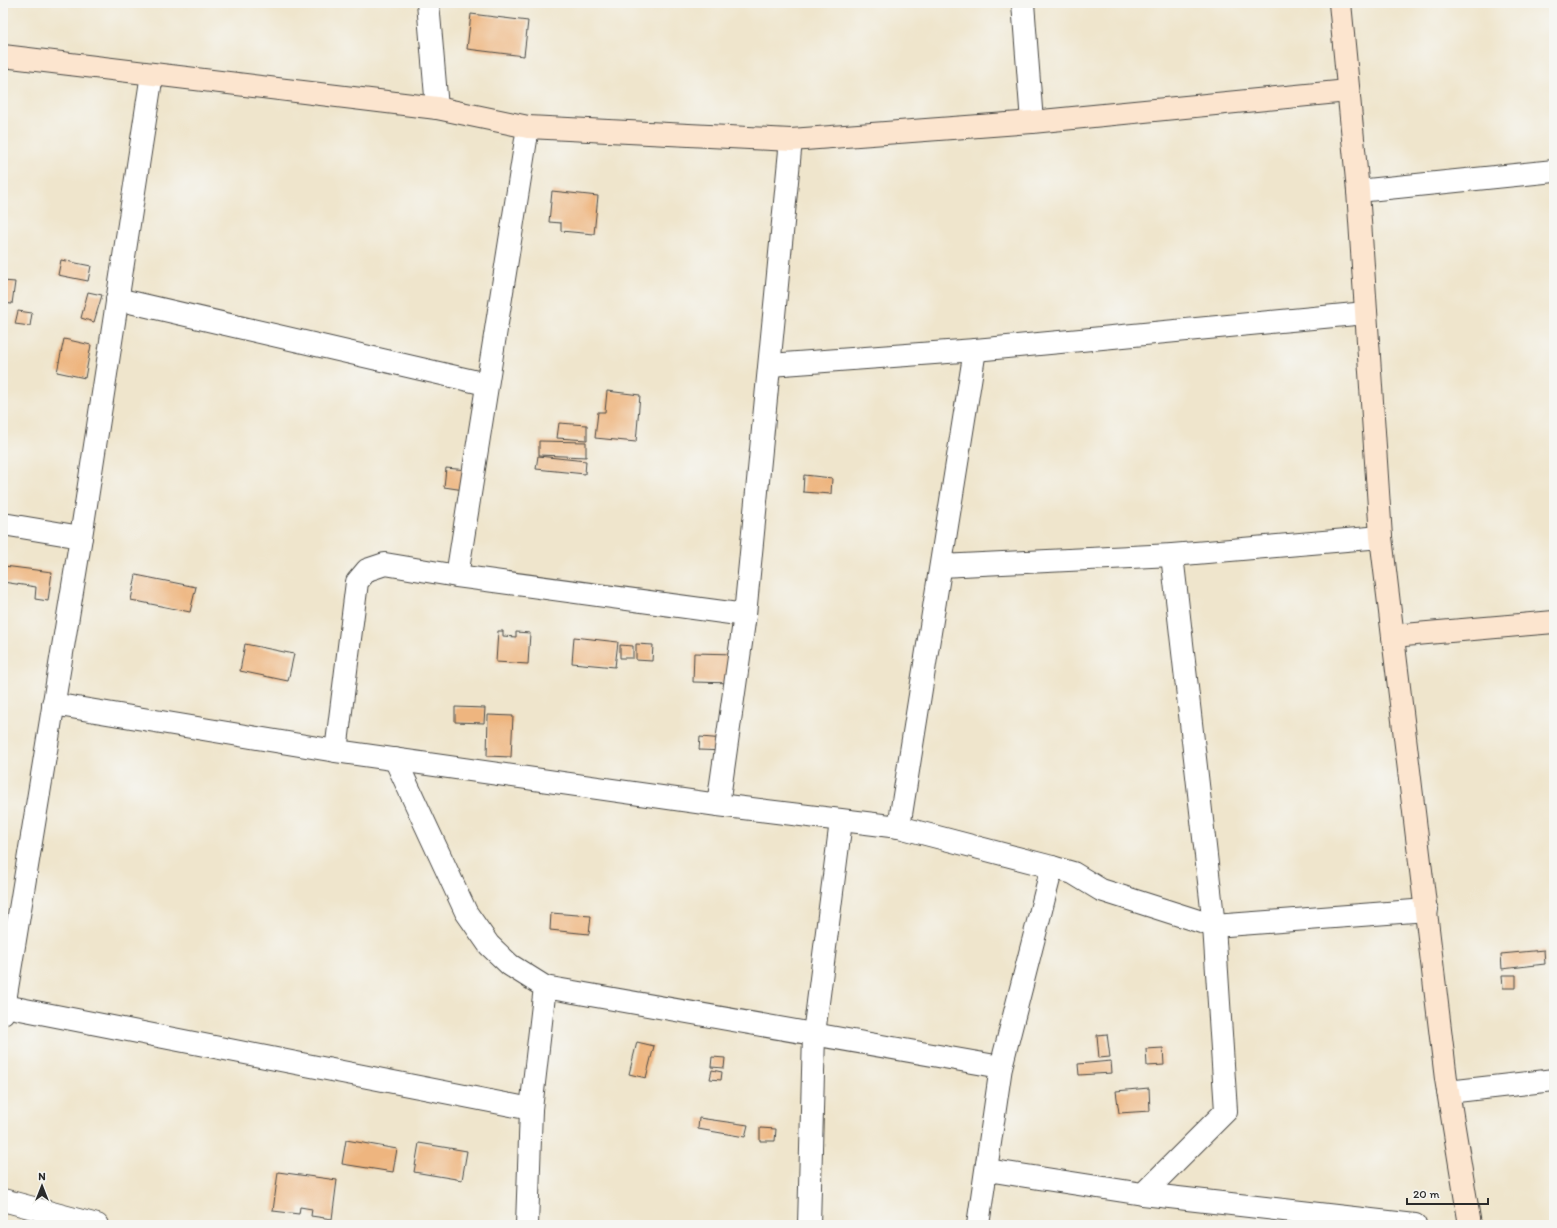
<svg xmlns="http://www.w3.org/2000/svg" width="1557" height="1228" viewBox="0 0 1557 1228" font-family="Itim,sans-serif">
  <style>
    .building { fill: #eeb57f }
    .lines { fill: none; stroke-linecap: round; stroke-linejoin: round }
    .street-casing { stroke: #484743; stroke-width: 24 }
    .secondary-casing { stroke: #484743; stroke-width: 24 }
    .street { stroke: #fff; stroke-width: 22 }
    .secondary { stroke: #fce5cf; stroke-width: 22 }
  </style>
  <rect width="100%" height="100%" fill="#f6f6f2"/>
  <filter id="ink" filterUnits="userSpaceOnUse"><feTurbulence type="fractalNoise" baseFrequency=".025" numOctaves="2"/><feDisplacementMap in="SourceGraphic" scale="8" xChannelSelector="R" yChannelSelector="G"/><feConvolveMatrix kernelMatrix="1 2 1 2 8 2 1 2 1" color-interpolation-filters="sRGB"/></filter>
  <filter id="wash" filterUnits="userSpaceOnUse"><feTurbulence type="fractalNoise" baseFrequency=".012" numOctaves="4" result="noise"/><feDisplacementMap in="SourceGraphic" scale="16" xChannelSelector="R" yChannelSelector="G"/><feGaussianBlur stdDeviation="0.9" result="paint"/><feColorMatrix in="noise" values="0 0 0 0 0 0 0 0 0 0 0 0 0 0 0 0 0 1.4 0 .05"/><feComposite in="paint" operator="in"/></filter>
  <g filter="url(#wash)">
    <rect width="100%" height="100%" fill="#efe5cc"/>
    <g id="blocks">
      <!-- building -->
      <g class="building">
        <polygon points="471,14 528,21 524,56 467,49"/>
        <polygon points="552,191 598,196 594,234 561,231 561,223 549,222"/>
        <polygon points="61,260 91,266 88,281 58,275"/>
        <polygon points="3,281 15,282 12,304 3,303"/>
        <polygon points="88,292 102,295 94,322 81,318"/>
        <polygon points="18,311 32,313 30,326 15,324"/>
        <polygon points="64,339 91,345 85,378 57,372"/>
        <polygon points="607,391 640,395 636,442 595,438 598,412 605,412"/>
        <polygon points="559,423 587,425 587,440 557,438"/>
        <polygon points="539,441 586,442 586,457 539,455"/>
        <polygon points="538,456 586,461 585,474 536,469"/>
        <polygon points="446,468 467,470 464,490 444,487"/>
        <polygon points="804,475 832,478 831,494 803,492"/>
        <polygon points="4,566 52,572 48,601 35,599 36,587 3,582"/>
        <polygon points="136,575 196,587 190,612 131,600"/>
        <polygon points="498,631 503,631 503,636 516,637 516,632 530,633 528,664 496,662"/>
        <polygon points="574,637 618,642 615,667 572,663"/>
        <polygon points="245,644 294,654 288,681 240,671"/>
        <polygon points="636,644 653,645 652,661 636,660"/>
        <polygon points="620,645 633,646 633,658 620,658"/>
        <polygon points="694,653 735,654 735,683 693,682"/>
        <polygon points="455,707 485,708 484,723 455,722"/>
        <polygon points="488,715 513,716 511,757 487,756"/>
        <polygon points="700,737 725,739 725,751 699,750"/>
        <polygon points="551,913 591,916 589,934 550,930"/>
        <polygon points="1544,950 1545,964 1502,969 1501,954"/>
        <polygon points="1502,975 1516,975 1516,988 1503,988"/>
        <polygon points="1107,1034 1110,1057 1099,1058 1097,1035"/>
        <polygon points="637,1042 654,1046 646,1078 629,1074"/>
        <polygon points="1163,1048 1164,1065 1147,1066 1146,1049"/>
        <polygon points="712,1057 725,1058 724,1068 711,1067"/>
        <polygon points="1111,1061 1112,1073 1079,1075 1078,1064"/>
        <polygon points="712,1070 722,1072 721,1080 710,1079"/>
        <polygon points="1149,1088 1150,1111 1119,1113 1116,1091"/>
        <polygon points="699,1118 748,1125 745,1137 698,1129"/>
        <polygon points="760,1128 776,1129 775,1141 760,1141"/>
        <polygon points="346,1140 397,1149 393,1172 342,1164"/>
        <polygon points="419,1143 467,1151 462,1180 414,1172"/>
        <polygon points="278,1172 337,1180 332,1219 311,1216 312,1209 300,1207 299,1214 273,1211"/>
      </g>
    </g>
  </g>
  <g filter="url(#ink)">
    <use href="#blocks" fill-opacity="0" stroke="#484743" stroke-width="1"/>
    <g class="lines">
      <defs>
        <g id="street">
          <polyline points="428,3 437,108"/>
          <polyline points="1023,3 1032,122"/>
          <polyline points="1358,191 1554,171"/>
          <polyline points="117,299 486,384"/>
          <polyline points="770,365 975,350 1366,313"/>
          <polyline points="3,524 81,537"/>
          <polyline points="941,566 1172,555 1381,537"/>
          <polyline points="457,576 528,127"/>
          <polyline points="53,704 336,751 718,805 899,827 1052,867 1001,1067 978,1225"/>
          <polyline points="336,751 357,582 367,570 385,564 457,576 745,615"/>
          <polyline points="395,759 466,912 489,945 510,965 545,987"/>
          <polyline points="718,805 745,615 791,140"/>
          <polyline points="899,827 975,350"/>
          <polyline points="1052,867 1073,873 1101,890 1214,926 1427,910"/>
          <polyline points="5,1006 531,1109"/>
          <polyline points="3,1013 81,537 152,74"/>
          <polyline points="1448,1092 1554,1080"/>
          <polyline points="987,1170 1143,1194 1226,1111 1214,926 1172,555"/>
          <polyline points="1143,1194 1415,1225"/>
          <polyline points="3,1200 97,1225"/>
          <polyline points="527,1225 531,1109 545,987 1001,1067"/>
          <polyline points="809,1225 814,1034 841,821"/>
        </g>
        <g id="secondary">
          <polyline points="1340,3 1358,191 1381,537 1446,1079 1470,1225"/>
          <polyline points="3,56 437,108 528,127 791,140 1032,122 1348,91"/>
          <polyline points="1393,636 1554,622"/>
        </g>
      </defs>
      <!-- street casing -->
      <use href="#street" class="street-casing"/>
      <!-- secondary casing -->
      <use href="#secondary" class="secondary-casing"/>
      <!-- street -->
      <use href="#street" class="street"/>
      <!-- secondary -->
      <use href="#secondary" class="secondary"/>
    </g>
  </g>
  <!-- margin -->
  <rect width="1557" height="1228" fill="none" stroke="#f6f6f2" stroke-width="16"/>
  <!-- north arrow -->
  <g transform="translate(42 1186)" stroke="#f6f6f2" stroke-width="3" paint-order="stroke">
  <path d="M0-3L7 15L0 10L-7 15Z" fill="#2b2b2b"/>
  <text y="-6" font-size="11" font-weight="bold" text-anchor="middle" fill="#2b2b2b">N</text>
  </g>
  <!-- scale -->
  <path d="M1407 1198v6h81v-6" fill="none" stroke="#2b2b2b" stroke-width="2"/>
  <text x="1413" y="1198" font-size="12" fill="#2b2b2b" stroke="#f6f6f2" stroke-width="3" paint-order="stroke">20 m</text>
</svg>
